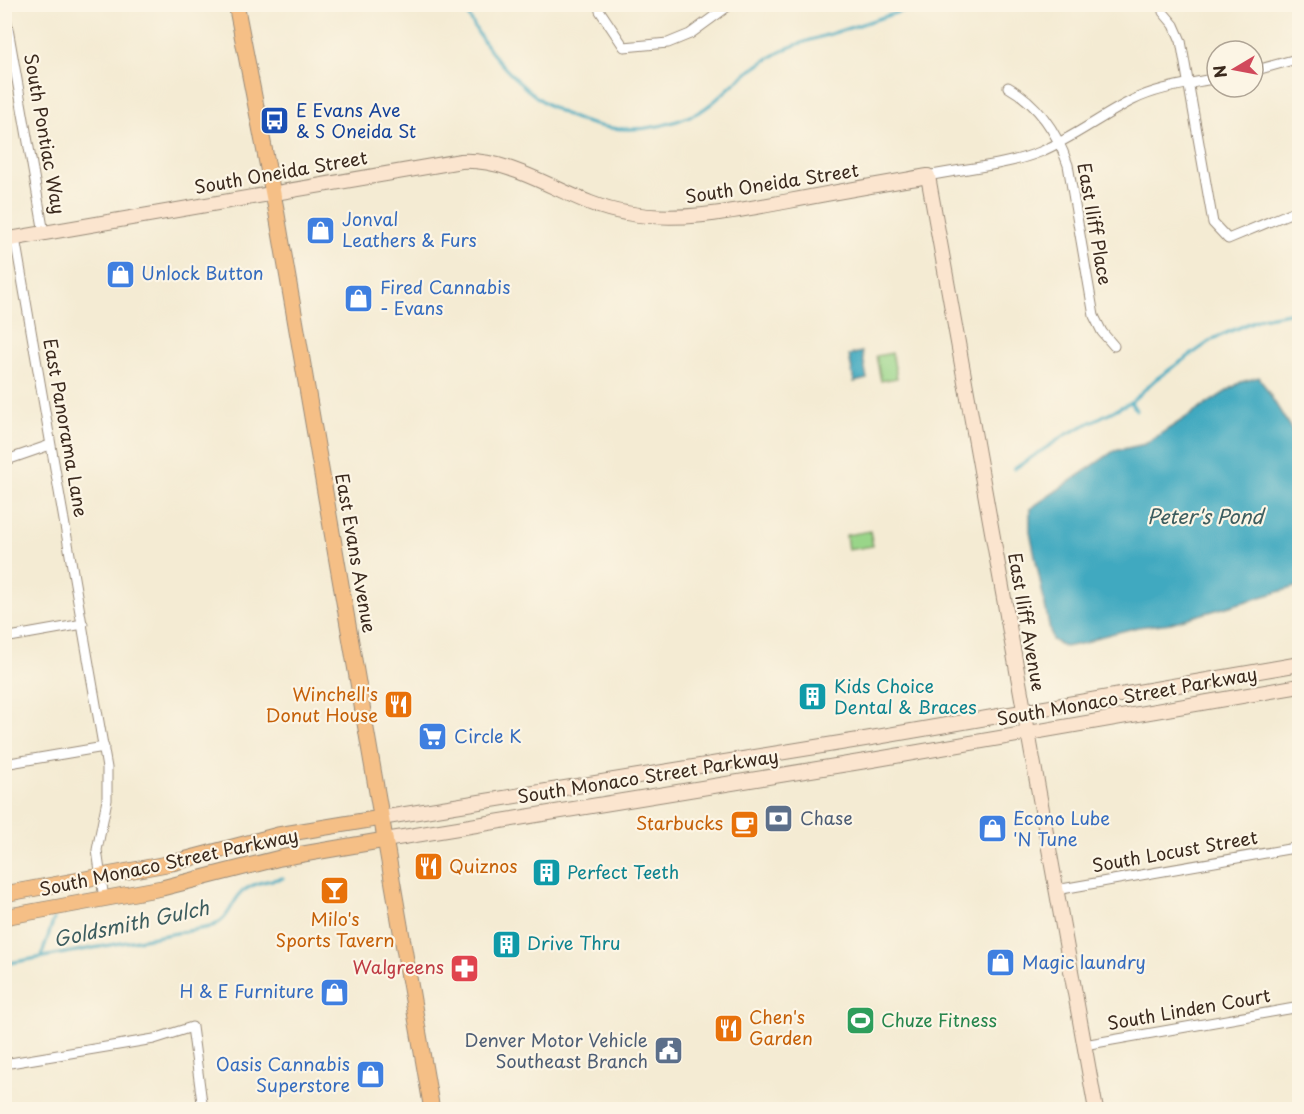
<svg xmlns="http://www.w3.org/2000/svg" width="1304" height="1114" viewBox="0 0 1304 1114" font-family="'Playpen Sans',sans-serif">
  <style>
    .green { fill: #99d589; stroke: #6a8054; stroke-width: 1.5 }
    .water { fill: #40a9c0; stroke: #3e6a6f; stroke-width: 1.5 }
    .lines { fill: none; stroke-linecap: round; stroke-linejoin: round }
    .stream { stroke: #40a9c0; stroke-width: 3 }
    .street-casing { stroke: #988a78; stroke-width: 11 }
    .secondary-casing { stroke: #988a78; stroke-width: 16 }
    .primary-casing { stroke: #988a78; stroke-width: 17 }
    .street { stroke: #fff; stroke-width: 9 }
    .secondary { stroke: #fbe5cf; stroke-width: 14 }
    .primary { stroke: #f5bf86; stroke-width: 15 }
    .labels { text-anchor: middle; stroke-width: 4.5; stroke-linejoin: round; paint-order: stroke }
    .transit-label { font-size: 18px; fill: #164399; stroke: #fcf5e5; text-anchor: start }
    .street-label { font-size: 18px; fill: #3b2a1e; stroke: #fcf5e5 }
    .shop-label { font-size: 18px; fill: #366cbe; stroke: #fcf5e5; text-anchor: start }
    .culture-label { font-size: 18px; fill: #0d838f; stroke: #fcf5e5; text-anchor: start }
    .food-label { font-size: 18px; fill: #c56008; stroke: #fcf5e5; text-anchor: end }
    .service-label { font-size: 18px; fill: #4e5e75; stroke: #fcf5e5; text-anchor: start }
    .health-label { font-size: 18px; fill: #be3a42; stroke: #fcf5e5; text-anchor: end }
    .leisure-label { font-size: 18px; fill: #27864d; stroke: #fcf5e5; text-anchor: start }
    .water-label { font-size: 20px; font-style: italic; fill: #3d5d5f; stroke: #fcf5e5 }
  </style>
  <rect width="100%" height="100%" fill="#fcf5e5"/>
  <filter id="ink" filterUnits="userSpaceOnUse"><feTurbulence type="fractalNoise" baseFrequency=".0167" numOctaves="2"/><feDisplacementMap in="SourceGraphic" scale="12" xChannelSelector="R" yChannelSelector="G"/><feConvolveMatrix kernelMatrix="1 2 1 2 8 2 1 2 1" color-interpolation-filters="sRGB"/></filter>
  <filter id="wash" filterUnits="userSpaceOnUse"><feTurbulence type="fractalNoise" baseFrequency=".008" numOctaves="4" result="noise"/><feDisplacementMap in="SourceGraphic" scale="24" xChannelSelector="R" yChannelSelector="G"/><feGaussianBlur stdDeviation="1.35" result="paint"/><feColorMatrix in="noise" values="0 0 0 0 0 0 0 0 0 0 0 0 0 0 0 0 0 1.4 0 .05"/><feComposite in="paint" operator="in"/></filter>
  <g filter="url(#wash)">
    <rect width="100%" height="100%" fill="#f4ebd3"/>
    <!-- green -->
    <g class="green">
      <polygon points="892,353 897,378 881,381 876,356"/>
      <polygon points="870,531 873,546 848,550 846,535"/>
    </g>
    <!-- water -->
    <g class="water">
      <polygon points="862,352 867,379 854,382 849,355"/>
      <polygon points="1259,377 1299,442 1299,586 1171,623 1138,627 1099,637 1085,643 1065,647 1052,640 1030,531 1030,509 1114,451 1145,444 1241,382"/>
    </g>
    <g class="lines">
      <!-- stream -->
      <g class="stream">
        <path d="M464,4C473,29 488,50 506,69C557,125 624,146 695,114C713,106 726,89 742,77C755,67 773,55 788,48C800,43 814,39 827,35C859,25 891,15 922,4"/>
        <polyline points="1131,402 1136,410"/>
        <polyline points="1014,469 1067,434 1131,402 1156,379 1215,338 1261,318 1300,311"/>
        <polyline points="41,957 54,919"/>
        <path d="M4,964L210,927C231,919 229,905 242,892C254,882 269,881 283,878"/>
      </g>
    </g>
  </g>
  <g filter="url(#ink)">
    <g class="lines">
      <defs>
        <g id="street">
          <polyline points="599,4 600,11 624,47 668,43 690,34 731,4"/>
          <polyline points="4,6 44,233"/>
          <polyline points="1163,12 1174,25 1181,41 1213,223 1228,239 1300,209"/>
          <polyline points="1253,71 1300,58"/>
          <path d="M1008,87C1038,104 1057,132 1068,165L1094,316L1102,332L1114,346"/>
          <path d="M928,176C965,168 1005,166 1040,152C1073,138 1101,116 1133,100C1159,87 1189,84 1217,78"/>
          <polyline points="15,238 107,768 107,800 97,850 104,899"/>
          <polyline points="4,461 50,445"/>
          <polyline points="4,638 83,624"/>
          <polyline points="4,764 104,747"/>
          <polyline points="1056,890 1300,847"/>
          <polyline points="1084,1045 1300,1007"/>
          <polyline points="4,1064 154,1039 192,1027 203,1110"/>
        </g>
        <g id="secondary">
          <path d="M4,240L461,161C520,158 569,204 626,213C681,223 735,211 789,201C835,192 882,184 928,176L1096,1110"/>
          <polyline points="381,818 877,737 1300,664"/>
          <polyline points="385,840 872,760 1300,686"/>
        </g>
        <g id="primary">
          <polyline points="236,4 276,209 432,1110"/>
          <polyline points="4,894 172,863 278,835 381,818"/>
          <polyline points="4,917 162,888 280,858 385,840"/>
        </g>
      </defs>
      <!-- street casing -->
      <use href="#street" class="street-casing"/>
      <!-- secondary casing -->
      <use href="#secondary" class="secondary-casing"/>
      <!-- primary casing -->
      <use href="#primary" class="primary-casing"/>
      <!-- street -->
      <use href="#street" class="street"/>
      <!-- secondary -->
      <use href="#secondary" class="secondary"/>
      <!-- primary -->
      <use href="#primary" class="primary"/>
    </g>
  </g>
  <!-- icons -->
  <defs>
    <symbol id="bus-square" viewBox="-11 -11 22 22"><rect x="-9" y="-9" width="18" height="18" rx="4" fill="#1a4fb4" stroke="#fcf5e5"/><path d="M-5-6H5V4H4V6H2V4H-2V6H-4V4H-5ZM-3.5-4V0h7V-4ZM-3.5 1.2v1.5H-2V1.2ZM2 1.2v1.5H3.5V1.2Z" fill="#fff"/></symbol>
    <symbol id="shop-square" viewBox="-11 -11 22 22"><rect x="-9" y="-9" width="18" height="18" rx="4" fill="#3f7fe0" stroke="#fcf5e5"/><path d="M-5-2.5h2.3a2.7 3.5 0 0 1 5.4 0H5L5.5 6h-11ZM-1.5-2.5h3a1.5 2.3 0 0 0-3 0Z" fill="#fff"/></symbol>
    <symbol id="building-square" viewBox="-11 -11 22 22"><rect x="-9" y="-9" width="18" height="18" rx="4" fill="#0f9aa8" stroke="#fcf5e5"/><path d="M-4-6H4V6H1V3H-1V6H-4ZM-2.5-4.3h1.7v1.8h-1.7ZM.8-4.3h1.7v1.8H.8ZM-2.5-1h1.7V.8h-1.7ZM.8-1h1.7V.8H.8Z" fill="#fff"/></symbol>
    <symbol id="restaurant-square" viewBox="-11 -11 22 22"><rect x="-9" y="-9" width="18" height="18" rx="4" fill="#e8710a" stroke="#fcf5e5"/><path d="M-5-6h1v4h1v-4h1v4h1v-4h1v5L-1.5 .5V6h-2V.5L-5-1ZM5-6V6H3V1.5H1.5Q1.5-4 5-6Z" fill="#fff"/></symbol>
    <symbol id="supermarket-square" viewBox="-11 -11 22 22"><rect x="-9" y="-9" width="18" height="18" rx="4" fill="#3f7fe0" stroke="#fcf5e5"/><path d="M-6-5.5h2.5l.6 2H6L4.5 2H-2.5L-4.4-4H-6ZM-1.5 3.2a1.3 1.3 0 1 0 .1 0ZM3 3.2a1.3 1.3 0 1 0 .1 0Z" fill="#fff"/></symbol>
    <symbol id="bank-square" viewBox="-11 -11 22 22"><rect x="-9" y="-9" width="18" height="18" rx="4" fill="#5c6f8a" stroke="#fcf5e5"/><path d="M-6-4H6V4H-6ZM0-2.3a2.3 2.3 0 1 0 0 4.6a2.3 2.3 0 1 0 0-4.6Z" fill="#fff"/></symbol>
    <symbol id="cafe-square" viewBox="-11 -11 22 22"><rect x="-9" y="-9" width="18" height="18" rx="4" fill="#e8710a" stroke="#fcf5e5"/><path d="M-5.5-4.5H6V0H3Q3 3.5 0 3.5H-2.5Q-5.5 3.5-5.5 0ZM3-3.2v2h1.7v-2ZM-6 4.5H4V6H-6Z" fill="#fff"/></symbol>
    <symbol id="bar-square" viewBox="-11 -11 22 22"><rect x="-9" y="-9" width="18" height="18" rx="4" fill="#e8710a" stroke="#fcf5e5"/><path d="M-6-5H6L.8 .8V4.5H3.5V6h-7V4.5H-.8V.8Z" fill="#fff"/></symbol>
    <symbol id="pharmacy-square" viewBox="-11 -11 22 22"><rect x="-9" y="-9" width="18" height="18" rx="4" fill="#e0444e" stroke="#fcf5e5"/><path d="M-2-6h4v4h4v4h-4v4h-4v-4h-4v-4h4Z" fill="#fff"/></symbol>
    <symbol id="stadium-square" viewBox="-11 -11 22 22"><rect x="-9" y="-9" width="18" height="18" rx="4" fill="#2e9e5b" stroke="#fcf5e5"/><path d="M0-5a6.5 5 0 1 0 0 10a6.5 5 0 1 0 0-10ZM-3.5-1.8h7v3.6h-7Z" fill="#fff"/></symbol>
    <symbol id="civic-square" viewBox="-11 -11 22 22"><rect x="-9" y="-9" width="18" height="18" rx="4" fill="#5c6f8a" stroke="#fcf5e5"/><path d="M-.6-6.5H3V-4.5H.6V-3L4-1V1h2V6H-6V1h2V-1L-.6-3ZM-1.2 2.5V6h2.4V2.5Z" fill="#fff"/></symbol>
  </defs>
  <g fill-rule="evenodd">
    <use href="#bus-square" x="258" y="104" width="33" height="33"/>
    <use href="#shop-square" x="304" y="214" width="33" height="33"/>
    <use href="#shop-square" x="104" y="258" width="33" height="33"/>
    <use href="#shop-square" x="342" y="282" width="33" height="33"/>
    <use href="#building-square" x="796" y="680" width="33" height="33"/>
    <use href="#restaurant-square" x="382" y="688" width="33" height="33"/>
    <use href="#supermarket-square" x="416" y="720" width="33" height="33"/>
    <use href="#bank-square" x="762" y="802" width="33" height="33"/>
    <use href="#cafe-square" x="728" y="808" width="33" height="33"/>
    <use href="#shop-square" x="976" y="812" width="33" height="33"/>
    <use href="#restaurant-square" x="412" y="850" width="33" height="33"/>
    <use href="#building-square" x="530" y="856" width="33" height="33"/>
    <use href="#bar-square" x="318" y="874" width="33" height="33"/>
    <use href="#building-square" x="490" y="928" width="33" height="33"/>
    <use href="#shop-square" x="984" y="946" width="33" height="33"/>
    <use href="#pharmacy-square" x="448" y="952" width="33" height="33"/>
    <use href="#shop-square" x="318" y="976" width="33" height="33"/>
    <use href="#stadium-square" x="844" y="1004" width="33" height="33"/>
    <use href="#restaurant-square" x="712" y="1012" width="33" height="33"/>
    <use href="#civic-square" x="652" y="1034" width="33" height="33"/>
    <use href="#shop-square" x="354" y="1058" width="33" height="33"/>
  </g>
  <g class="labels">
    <!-- transit labels -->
    <g class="transit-label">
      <text x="296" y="117">E Evans Ave<tspan x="296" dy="21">&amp; S Oneida St</tspan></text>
    </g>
    <!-- street labels -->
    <g class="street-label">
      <text transform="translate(44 134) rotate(80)" y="6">South Pontiac Way</text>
      <text transform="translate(281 173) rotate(-10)" y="6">South Oneida Street</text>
      <text transform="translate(772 184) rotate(-9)" y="6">South Oneida Street</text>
      <text transform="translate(1094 224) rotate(80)" y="6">East Iliff Place</text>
      <text transform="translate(65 428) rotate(80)" y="6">East Panorama Lane</text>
      <text transform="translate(355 553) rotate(80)" y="6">East Evans Avenue</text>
      <text transform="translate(1026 622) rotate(80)" y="6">East Iliff Avenue</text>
      <text transform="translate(1127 697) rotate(-10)" y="6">South Monaco Street Parkway</text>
      <text transform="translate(648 777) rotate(-9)" y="6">South Monaco Street Parkway</text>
      <text transform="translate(1175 852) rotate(-10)" y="6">South Locust Street</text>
      <text transform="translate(169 863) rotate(-12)" y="6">South Monaco Street Parkway</text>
      <text transform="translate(1189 1010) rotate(-10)" y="6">South Linden Court</text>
    </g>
    <!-- shop labels -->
    <g class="shop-label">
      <text x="342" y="226">Jonval<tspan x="342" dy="21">Leathers &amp; Furs</tspan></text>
      <text x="141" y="280">Unlock Button</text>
      <text x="380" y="294">Fired Cannabis<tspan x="380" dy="21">- Evans</tspan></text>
      <text x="454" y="743">Circle K</text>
      <text x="1013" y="825">Econo Lube<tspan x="1013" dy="21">'N Tune</tspan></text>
      <text x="1022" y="969">Magic laundry</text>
      <text x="314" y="998" text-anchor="end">H &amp; E Furniture</text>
      <text x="350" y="1071" text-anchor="end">Oasis Cannabis<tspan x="350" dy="21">Superstore</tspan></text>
    </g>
    <!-- culture labels -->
    <g class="culture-label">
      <text x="834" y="693">Kids Choice<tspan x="834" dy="21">Dental &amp; Braces</tspan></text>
      <text x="567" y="879">Perfect Teeth</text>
      <text x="527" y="950">Drive Thru</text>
    </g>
    <!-- food labels -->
    <g class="food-label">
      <text x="378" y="701">Winchell's<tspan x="378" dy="21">Donut House</tspan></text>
      <text x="723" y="830">Starbucks</text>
      <text x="449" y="873" text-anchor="start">Quiznos</text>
      <text x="335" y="926" text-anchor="middle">Milo's<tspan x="335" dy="21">Sports Tavern</tspan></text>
      <text x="749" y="1024" text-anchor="start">Chen's<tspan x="749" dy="21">Garden</tspan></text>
    </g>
    <!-- service labels -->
    <g class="service-label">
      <text x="800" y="825">Chase</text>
      <text x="648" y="1047" text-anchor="end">Denver Motor Vehicle<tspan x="648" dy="21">Southeast Branch</tspan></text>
    </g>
    <!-- health labels -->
    <g class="health-label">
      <text x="444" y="974">Walgreens</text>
    </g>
    <!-- leisure labels -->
    <g class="leisure-label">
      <text x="881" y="1027">Chuze Fitness</text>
    </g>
    <!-- water labels -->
    <g class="water-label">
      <text x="1205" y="524">Peter's Pond</text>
      <text transform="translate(131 924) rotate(-12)" y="7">Goldsmith Gulch</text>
    </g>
  </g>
  <!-- margin -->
  <rect width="1304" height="1114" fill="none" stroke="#fcf5e5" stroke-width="24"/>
  <!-- north arrow -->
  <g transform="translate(1235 69) rotate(260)"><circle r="28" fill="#fcf5e5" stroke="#afa495" stroke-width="1.5"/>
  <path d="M0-4.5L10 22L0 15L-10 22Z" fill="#d1495b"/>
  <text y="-9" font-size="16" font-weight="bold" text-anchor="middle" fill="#3b2a1e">N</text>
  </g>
</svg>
